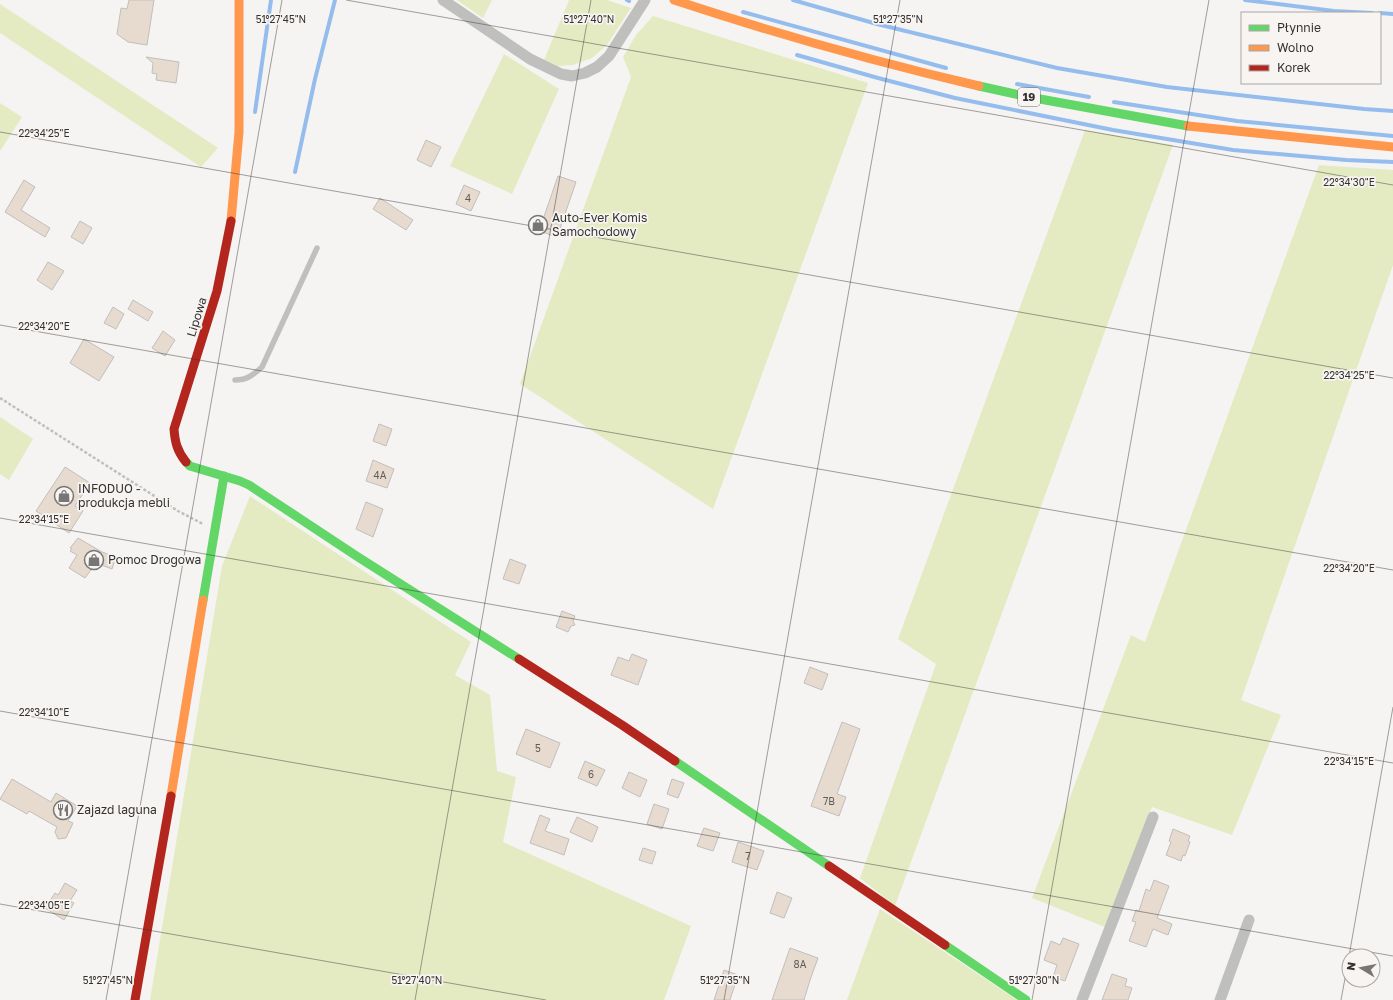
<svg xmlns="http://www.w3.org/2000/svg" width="1393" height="1000" viewBox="0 0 1393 1000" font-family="'Golos Text',sans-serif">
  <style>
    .green { fill: #e4ebc3 }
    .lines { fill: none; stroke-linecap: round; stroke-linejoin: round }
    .stream { stroke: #94bdee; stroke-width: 4 }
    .building { fill: #e7dbcf; stroke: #c0bfbd }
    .path { stroke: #c0bfbf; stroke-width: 2.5; stroke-dasharray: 3 2; stroke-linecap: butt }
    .lane { stroke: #bfbfbe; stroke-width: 5.5 }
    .street { stroke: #bfbfbe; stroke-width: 11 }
    .fast { stroke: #63d668; stroke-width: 9 }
    .slow { stroke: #ff974d; stroke-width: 9 }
    .jam { stroke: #b3261e; stroke-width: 9 }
    .ticks { fill: none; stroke: #333231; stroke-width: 1; stroke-opacity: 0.45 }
    .labels { text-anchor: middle; stroke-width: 3.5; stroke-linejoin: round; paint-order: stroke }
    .number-label { font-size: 10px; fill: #605c58 }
    .shield { fill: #f7f4f1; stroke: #6e6c6b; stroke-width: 1 }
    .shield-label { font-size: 11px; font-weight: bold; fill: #333231 }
    .poi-label { font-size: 12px; fill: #333231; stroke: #f7f4f1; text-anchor: start }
    .street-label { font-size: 12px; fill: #333231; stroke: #f7f4f1 }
    .ticks-label { font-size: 10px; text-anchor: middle; fill: #333231; stroke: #f7f4f1; stroke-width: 3.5; stroke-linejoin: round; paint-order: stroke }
  </style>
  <rect width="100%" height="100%" fill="#f6f4f2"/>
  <!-- green -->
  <g class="green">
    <polygon points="457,0 492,0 483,18"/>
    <polygon points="569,0 607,0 631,8 607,45 592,58 573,65 558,66 544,60"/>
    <polygon points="0,4 218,148 201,167 0,33"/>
    <polygon points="653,16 868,83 713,509 520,384 631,77 623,57 636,35"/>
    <polygon points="504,54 559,89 512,194 450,166"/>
    <polygon points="0,103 22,117 0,151"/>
    <polygon points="1085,130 1173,145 895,906 860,878 936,664 898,639"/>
    <polygon points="1319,165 1393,170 1393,265 1241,700 1281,715 1232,835 1152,807 1105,927 1032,898 1131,635 1145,642"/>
    <polygon points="0,417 33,439 9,480 0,474"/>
    <polygon points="250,496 471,642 455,675 490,695 497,771 516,777 503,842 691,926 664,1000 150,1000 222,566"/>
    <polygon points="880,909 1017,1000 847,1000"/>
  </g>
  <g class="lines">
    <!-- stream -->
    <g class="stream">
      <polyline points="627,0 629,1"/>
      <polyline points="793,0 877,24 1057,68 1167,87 1364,109 1393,111"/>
      <polyline points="1245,0 1334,11 1372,13"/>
      <polyline points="743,12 946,68"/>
      <polyline points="1380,13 1393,14"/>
      <polyline points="797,55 878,78 955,98 1113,130 1233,150 1346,160 1393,162"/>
      <polyline points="1017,84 1089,97"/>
      <polyline points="1114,102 1237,121 1393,136"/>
      <polyline points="255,112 271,0"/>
      <polyline points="295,172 315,79 335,0"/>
    </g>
  </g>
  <!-- building -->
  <g class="building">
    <polygon points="129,0 154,0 147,45 128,42 117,34 121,8 127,9"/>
    <polygon points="146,57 179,62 176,83 156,80 157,74 152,73 153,63"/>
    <polygon points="426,140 441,147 431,167 417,160"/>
    <polygon points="558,176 576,182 557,237 539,231"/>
    <polygon points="24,180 35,187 21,210 50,228 45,237 5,212"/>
    <polygon points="464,185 480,192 471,211 456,204"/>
    <polygon points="380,198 413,220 406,230 373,209"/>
    <polygon points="80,221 92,228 83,244 71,237"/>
    <polygon points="48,262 64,271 52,290 37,280"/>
    <polygon points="133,300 153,312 148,321 128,309"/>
    <polygon points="113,307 124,314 116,329 104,323"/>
    <polygon points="163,331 175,340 165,356 152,348"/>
    <polygon points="84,339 114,357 99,381 70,363"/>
    <polygon points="379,424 392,429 386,446 373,441"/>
    <polygon points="373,460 394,469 387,488 366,481"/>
    <polygon points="65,467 90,483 75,506 83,511 69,533 36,511"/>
    <polygon points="366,502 383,509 373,537 356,529"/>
    <polygon points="78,538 102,552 116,557 112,569 96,563 85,578 69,568 77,555 70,551 72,549 70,548"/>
    <polygon points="510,559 526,565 519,584 503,579"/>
    <polygon points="562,611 575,616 573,621 575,625 571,626 568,632 556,627"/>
    <polygon points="632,654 647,660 638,685 611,675 618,657 629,661"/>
    <polygon points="810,667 828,674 822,690 804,683"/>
    <polygon points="842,722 860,729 837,794 846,797 839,816 811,806"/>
    <polygon points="526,729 560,743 550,768 516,754"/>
    <polygon points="585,761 605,770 597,786 578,778"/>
    <polygon points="629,772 647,780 640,797 622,788"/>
    <polygon points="12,779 51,802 56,793 77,806 68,821 73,823 66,838 58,839 55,832 57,827 29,811 27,814 0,799"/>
    <polygon points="672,779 684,783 678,798 667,794"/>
    <polygon points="654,804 669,809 662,829 647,824"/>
    <polygon points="540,815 550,819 545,831 569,839 564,855 530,843"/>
    <polygon points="577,817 598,827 592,842 570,832"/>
    <polygon points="704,828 720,833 713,851 697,846"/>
    <polygon points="1173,829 1190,836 1188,841 1190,842 1185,856 1183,855 1181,861 1166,855 1171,842 1169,841"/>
    <polygon points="738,842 764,851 757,870 732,862"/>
    <polygon points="643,848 656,852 652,864 639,860"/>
    <polygon points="1154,880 1169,886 1157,918 1172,924 1168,935 1153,929 1146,947 1129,941 1136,922 1132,921 1136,910 1139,911 1146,889 1150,891"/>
    <polygon points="65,883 77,890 70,901 74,903 64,920 45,908 55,893 58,895"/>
    <polygon points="777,892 792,898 784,918 770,913"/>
    <polygon points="1063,938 1079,944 1065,981 1053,977 1057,965 1044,960 1051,941 1060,945"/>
    <polygon points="790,948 818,958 810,980 804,1000 772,1000"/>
    <polygon points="724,970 738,975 730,1000 714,1000"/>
    <polygon points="1112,974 1127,979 1125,986 1132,988 1128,1000 1102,1000"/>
  </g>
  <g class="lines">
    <!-- path -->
    <polyline class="path" points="0,398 178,511 203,524"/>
    <!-- lane -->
    <path class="lane" d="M235,380C247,380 253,375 262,367L317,248"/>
    <!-- street -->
    <g class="street">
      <polyline points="443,0 530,59 561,74 572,76 585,73 597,67 609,56 645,0"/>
      <polyline points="1082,1000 1153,817"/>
      <polyline points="1220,1000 1249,920"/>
    </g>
    <!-- fast -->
    <g class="fast">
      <polyline points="979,86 1029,97 1188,126"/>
      <polyline points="186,462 190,466 240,481 249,485 358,557 519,659"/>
      <polyline points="203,600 224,476"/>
      <polyline points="675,761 829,866"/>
      <polyline points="945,945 1026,1000"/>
    </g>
    <!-- slow -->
    <g class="slow">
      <path d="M674,0C774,33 876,62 979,86"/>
      <polyline points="1188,126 1393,147"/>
      <polyline points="231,221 239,132 239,0"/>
      <polyline points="171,796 203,600"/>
    </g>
    <!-- jam -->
    <g class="jam">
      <path d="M186,462C177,451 175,442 174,429L217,291L231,221"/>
      <polyline points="519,659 622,725 675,761"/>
      <polyline points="829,866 945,945"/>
      <polyline points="135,1000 171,796"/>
    </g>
  </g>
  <!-- ticks -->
  <path class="ticks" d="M346,0L1393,185M0,132L1393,378M0,325L1393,570M0,518L1393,763M0,711L1393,956M0,904L546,1000M1349,956L1393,707M106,1000L282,0M415,1000L591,0M724,1000L900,0M1032,1000L1209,0M1341,1000L1349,957"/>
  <!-- icons -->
  <defs>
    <symbol id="shop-ring" viewBox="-11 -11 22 22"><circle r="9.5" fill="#f7f4f1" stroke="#777675" stroke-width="1.5"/><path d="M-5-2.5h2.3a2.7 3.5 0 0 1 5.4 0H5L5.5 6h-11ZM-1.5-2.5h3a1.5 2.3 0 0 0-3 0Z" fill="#777675"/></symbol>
    <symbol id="restaurant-ring" viewBox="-11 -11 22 22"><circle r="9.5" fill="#f7f4f1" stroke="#777675" stroke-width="1.5"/><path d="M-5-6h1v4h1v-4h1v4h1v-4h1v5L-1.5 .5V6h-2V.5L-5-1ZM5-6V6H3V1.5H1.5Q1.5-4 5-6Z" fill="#777675"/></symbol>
  </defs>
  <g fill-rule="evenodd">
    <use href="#shop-ring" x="527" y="214" width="22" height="22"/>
    <use href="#shop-ring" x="53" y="485" width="22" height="22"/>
    <use href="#shop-ring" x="83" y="549" width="22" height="22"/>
    <use href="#restaurant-ring" x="52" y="799" width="22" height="22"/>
  </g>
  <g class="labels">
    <!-- number labels -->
    <g class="number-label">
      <text x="468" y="202">4</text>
      <text x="380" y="479">4A</text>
      <text x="538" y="752">5</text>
      <text x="591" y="778">6</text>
      <text x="829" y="805">7B</text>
      <text x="748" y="860">7</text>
      <text x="800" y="968">8A</text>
    </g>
    <!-- shield labels -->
    <rect class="shield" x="1018" y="88" width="22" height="18" rx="3"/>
    <g class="shield-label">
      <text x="1029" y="101">19</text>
    </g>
    <!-- poi labels -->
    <g class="poi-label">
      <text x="552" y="222">Auto-Ever Komis<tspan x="552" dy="14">Samochodowy</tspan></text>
      <text x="78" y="493">INFODUO -<tspan x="78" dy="14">produkcja mebli</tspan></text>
      <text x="108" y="564">Pomoc Drogowa</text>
      <text x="77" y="814">Zajazd laguna</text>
    </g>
    <!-- street labels -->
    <g class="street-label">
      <text transform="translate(197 317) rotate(-73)" y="4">Lipowa</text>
    </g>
  </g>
  <g class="ticks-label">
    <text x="281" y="23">51°27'45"N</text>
    <text x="589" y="23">51°27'40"N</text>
    <text x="898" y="23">51°27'35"N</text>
    <text x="44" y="137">22°34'25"E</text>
    <text x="1349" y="186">22°34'30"E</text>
    <text x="44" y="330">22°34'20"E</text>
    <text x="1349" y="379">22°34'25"E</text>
    <text x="44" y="523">22°34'15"E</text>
    <text x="1349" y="572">22°34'20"E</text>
    <text x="44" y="716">22°34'10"E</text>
    <text x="1349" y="765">22°34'15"E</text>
    <text x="44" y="909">22°34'05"E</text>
    <text x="108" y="984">51°27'45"N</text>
    <text x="417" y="984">51°27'40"N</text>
    <text x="725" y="984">51°27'35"N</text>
    <text x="1034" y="984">51°27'30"N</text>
  </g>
  <!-- legend -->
  <rect x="1241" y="12" width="140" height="72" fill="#f7f4f1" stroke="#a9a6a4"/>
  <rect x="1249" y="25" width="20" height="6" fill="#63d668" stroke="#a9a6a4"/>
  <text x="1277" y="32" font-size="12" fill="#333231">Płynnie</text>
  <rect x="1249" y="45" width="20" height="6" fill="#ff974d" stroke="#a9a6a4"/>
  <text x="1277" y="52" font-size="12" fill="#333231">Wolno</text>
  <rect x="1249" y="65" width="20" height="6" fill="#b3261e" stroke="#a9a6a4"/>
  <text x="1277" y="72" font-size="12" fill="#333231">Korek</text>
  <!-- north arrow -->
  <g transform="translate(1361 968) rotate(280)"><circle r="19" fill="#f7f4f1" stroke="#a9a6a4"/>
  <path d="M0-3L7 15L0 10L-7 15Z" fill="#777675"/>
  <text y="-6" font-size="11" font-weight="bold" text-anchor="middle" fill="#333231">N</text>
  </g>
</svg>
